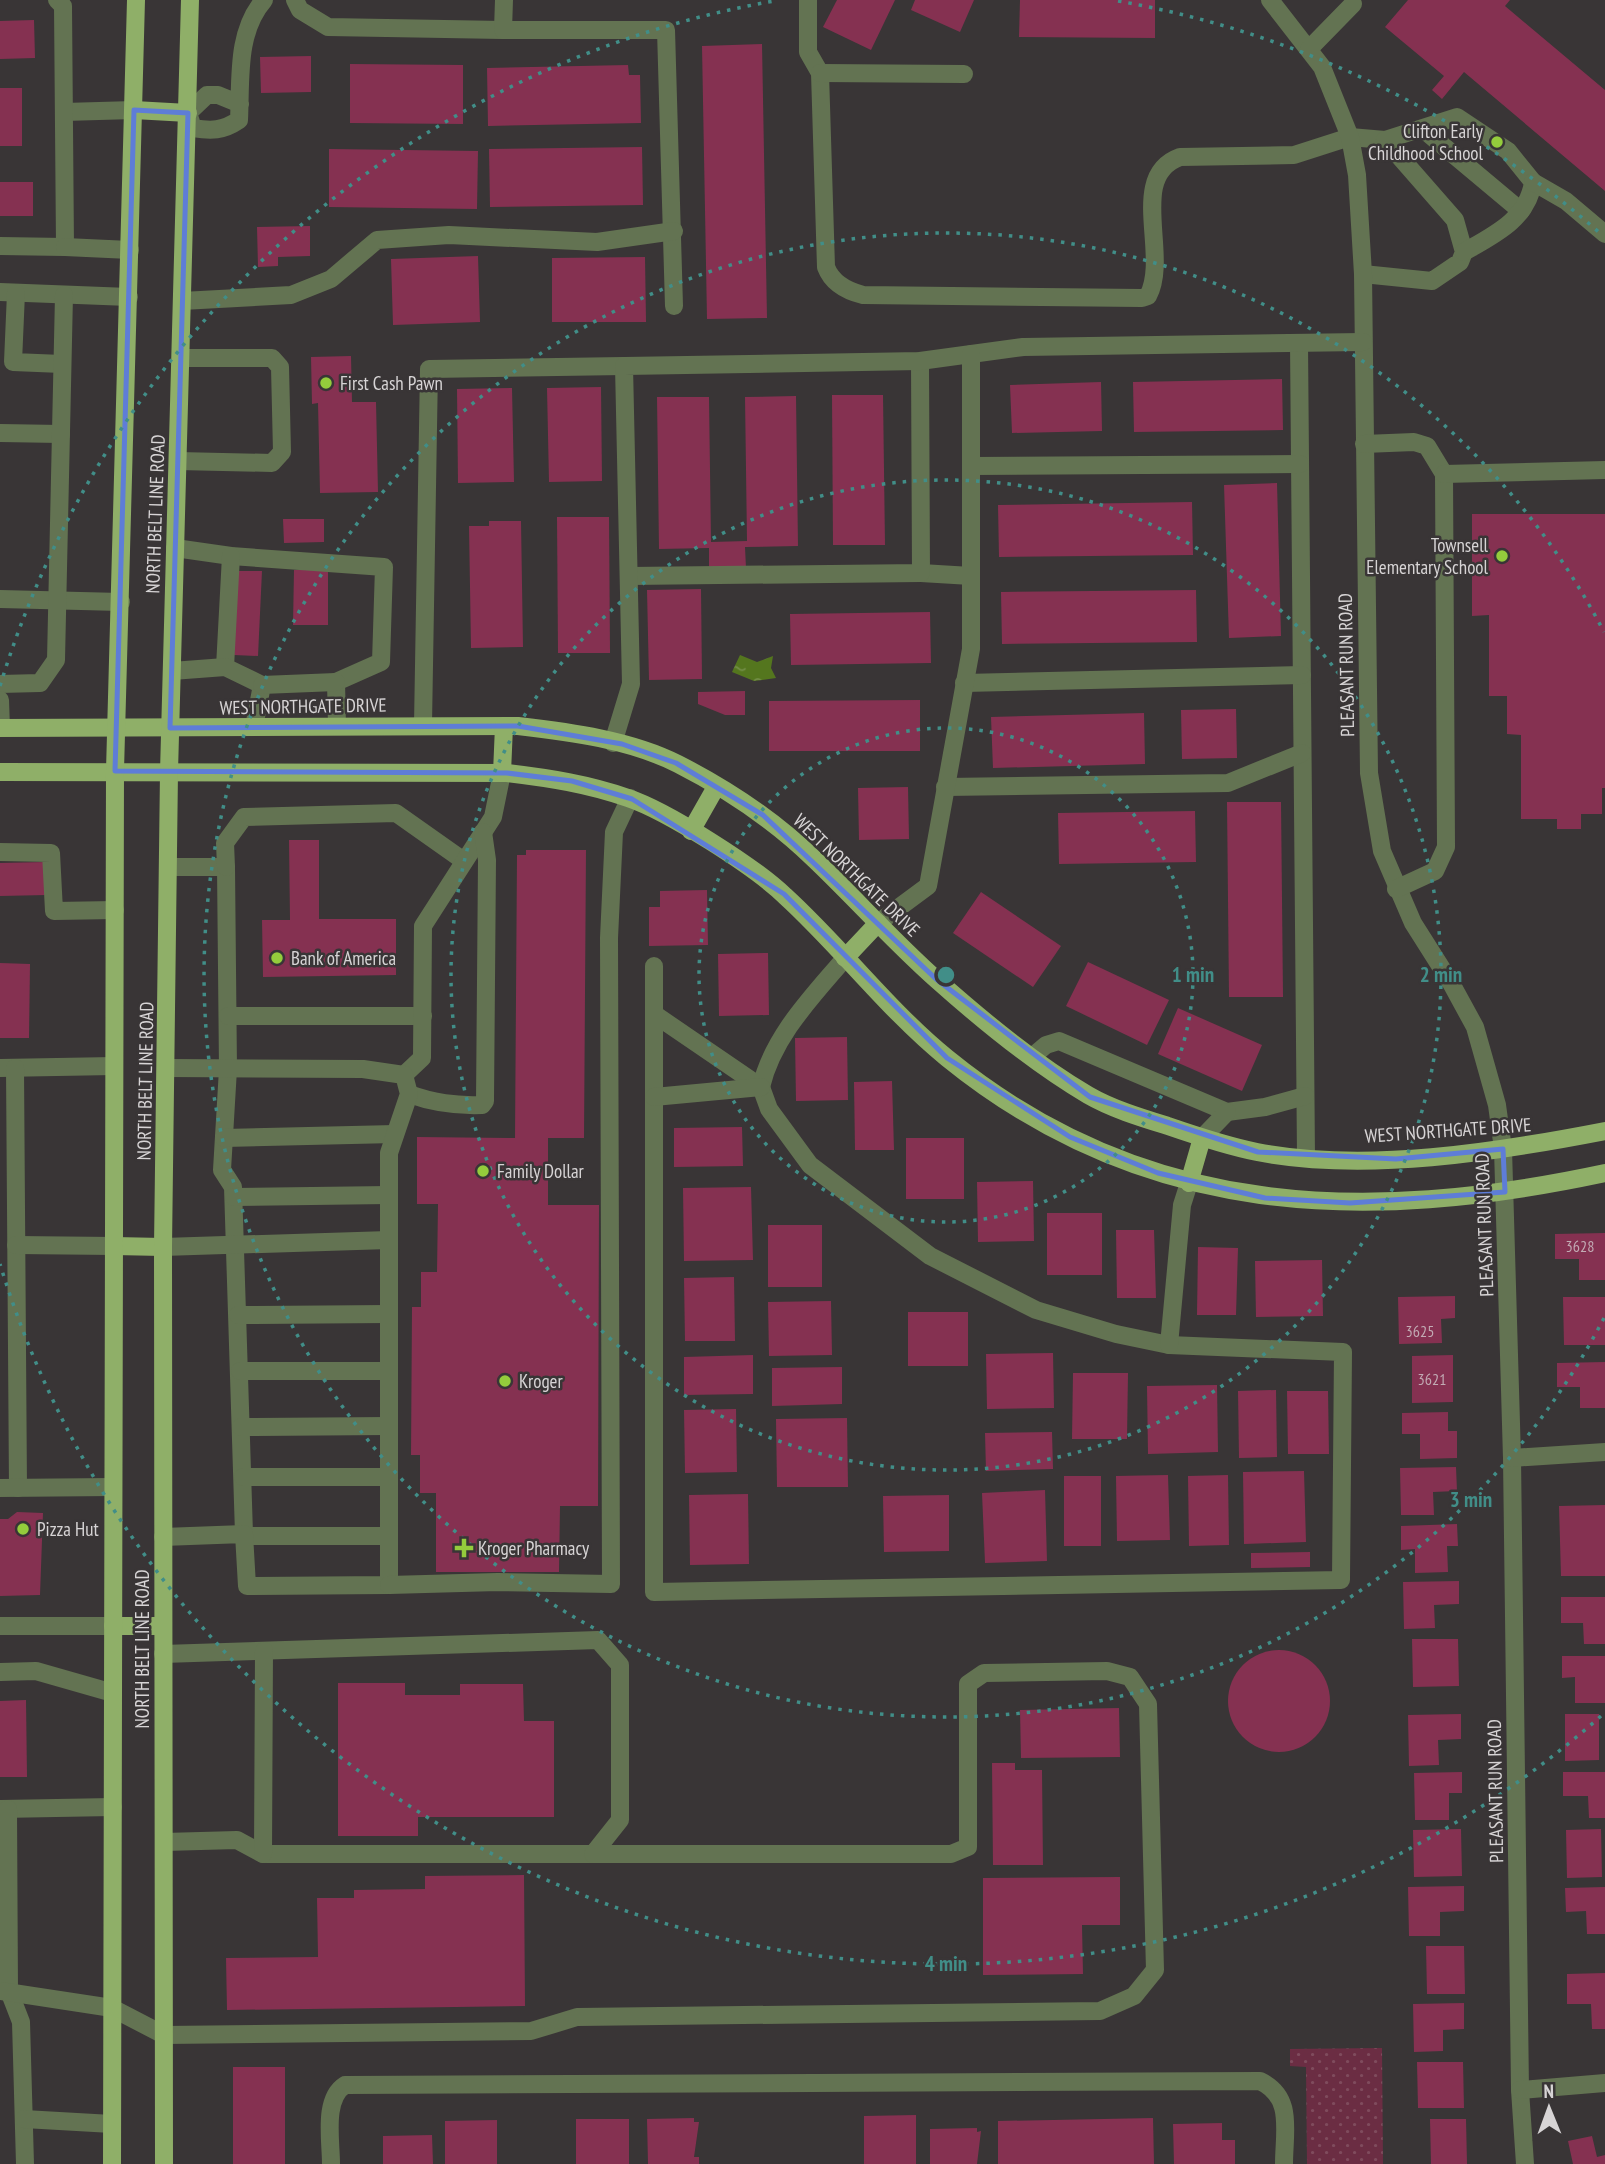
<svg xmlns="http://www.w3.org/2000/svg" width="1605" height="2164" viewBox="0 0 1605 2164" font-family="'PT Sans Narrow',sans-serif">
  <style>
    .grass { fill: url(#grass-dots) }
    .water { fill: url(#water-ripples) }
    .building { fill: #853151 }
    .lines { fill: none; stroke-linecap: round; stroke-linejoin: round }
    .minor { stroke: #637352; stroke-width: 18 }
    .major { stroke: #8faf68; stroke-width: 18 }
    .marked { fill: none; stroke: #5e7dd7; stroke-width: 5; stroke-linejoin: round }
    .ring { fill: none; stroke: #418e88; stroke-width: 3.5; stroke-dasharray: 3.5 7 }
    .poi-dot { fill: #94cc3c; stroke: #393536; stroke-width: 2.5 }
    .labels { text-anchor: middle; stroke-width: 5; stroke-linejoin: round; paint-order: stroke }
    .number-label { font-size: 16px; fill: #c2abb4 }
    .poi-label { font-size: 19px; fill: #d7d4d5; stroke: #393536; text-anchor: start }
    .street-label { font-size: 19px; fill: #d7d4d5; stroke: #393536 }
    .centre { fill: #418e88; stroke: #393536; stroke-width: 3.5 }
    .ring-label { font-size: 21px; text-anchor: middle; font-weight: bold; fill: #418e88; stroke: #393536; stroke-width: 5; stroke-linejoin: round; paint-order: stroke }
  </style>
  <defs>
    <pattern id="grass-dots" width="8" height="8" patternUnits="userSpaceOnUse" patternTransform="scale(1.75)"><rect width="8" height="8" fill="#6b2d43"/><path d="M2 2h.1M6 6h.1" fill="none" stroke="#7f4b5d" stroke-width="1.8" stroke-linecap="round"/></pattern>
    <pattern id="water-ripples" width="26" height="14" patternUnits="userSpaceOnUse" patternTransform="scale(1.75)"><rect width="26" height="14" fill="#54761e"/><path d="M2 4q2-2 4 0t4 0M15 11q2-2 4 0t4 0" fill="none" stroke="#748f48"/></pattern>
  </defs>
  <rect width="100%" height="100%" fill="#393536"/>
  <!-- grass -->
  <polygon class="grass" points="1382,2048 1383,2164 1307,2164 1306,2067 1290,2066 1290,2049"/>
  <!-- water -->
  <polygon class="water" points="740,655 757,662 773,656 771,668 776,678 754,681 732,672"/>
  <!-- building -->
  <g class="building">
    <polygon points="837,0 895,0 871,50 823,27"/>
    <polygon points="915,0 974,0 960,32 911,10"/>
    <polygon points="1020,0 1155,0 1155,38 1019,37"/>
    <polygon points="1408,0 1510,0 1505,6 1605,90 1605,191 1464,72 1442,99 1432,90 1444,76 1385,27"/>
    <polygon points="34,20 35,58 0,59 0,21"/>
    <polygon points="762,44 767,318 707,319 702,46"/>
    <polygon points="311,56 311,92 261,93 260,57"/>
    <polygon points="350,64 463,65 463,124 350,123"/>
    <polygon points="628,65 629,75 640,75 641,123 488,126 487,68"/>
    <rect x="0" y="88" width="22" height="58"/>
    <polygon points="642,147 643,205 490,207 489,149"/>
    <polygon points="329,149 478,151 477,209 329,207"/>
    <rect x="0" y="182" width="33" height="34"/>
    <polygon points="310,226 310,256 278,257 278,266 258,267 257,227"/>
    <polygon points="478,256 480,322 393,325 391,259"/>
    <polygon points="645,257 646,322 552,322 552,258"/>
    <polygon points="351,356 352,402 376,402 378,492 320,493 318,403 312,404 311,357"/>
    <polygon points="1282,379 1283,430 1134,432 1133,382"/>
    <polygon points="1101,382 1102,431 1012,433 1010,385"/>
    <polygon points="601,387 602,481 549,482 547,388"/>
    <polygon points="512,388 514,482 458,483 457,389"/>
    <polygon points="832,395 883,395 885,545 833,545"/>
    <polygon points="796,396 798,546 745,547 746,568 709,568 709,548 659,549 657,397 709,397 711,542 747,541 745,397"/>
    <polygon points="1277,483 1281,636 1229,638 1224,485"/>
    <polygon points="1192,502 1193,555 999,557 998,505"/>
    <polygon points="1472,514 1605,514 1605,788 1602,788 1602,814 1581,814 1581,829 1557,829 1557,819 1521,819 1521,735 1507,734 1507,696 1489,696 1489,615 1472,616"/>
    <polygon points="557,517 609,517 610,653 558,653"/>
    <polygon points="283,519 324,519 324,542 284,543"/>
    <polygon points="489,521 521,521 523,647 471,648 469,526 489,526"/>
    <polygon points="294,570 328,570 328,625 293,625"/>
    <polygon points="237,571 262,571 258,656 234,655"/>
    <polygon points="701,589 702,679 649,680 647,590"/>
    <polygon points="1196,590 1197,642 1002,644 1001,592"/>
    <polygon points="930,612 931,663 791,665 790,614"/>
    <polygon points="745,691 745,715 725,715 698,704 698,692"/>
    <polygon points="920,700 920,751 769,751 769,701"/>
    <polygon points="1236,709 1237,758 1182,759 1181,710"/>
    <polygon points="1144,713 1145,764 993,768 991,717"/>
    <polygon points="908,787 909,839 859,840 858,788"/>
    <polygon points="1227,802 1281,802 1283,997 1229,997"/>
    <polygon points="1195,811 1196,862 1059,864 1058,813"/>
    <polygon points="289,840 319,840 319,919 396,919 396,975 263,977 262,920 290,920"/>
    <polygon points="526,850 586,850 584,1138 548,1138 548,1205 599,1205 598,1506 560,1506 559,1572 436,1572 436,1493 420,1493 420,1455 411,1455 412,1307 421,1307 421,1272 437,1272 438,1204 417,1204 417,1137 515,1138 517,855 526,855"/>
    <polygon points="46,862 47,895 0,896 0,863"/>
    <polygon points="707,890 708,945 649,946 649,907 660,907 660,891"/>
    <polygon points="981,892 1061,946 1033,987 953,933"/>
    <polygon points="768,953 769,1015 719,1016 718,954"/>
    <polygon points="1088,962 1169,1000 1147,1045 1066,1006"/>
    <polygon points="0,963 30,964 29,1038 0,1038"/>
    <polygon points="1178,1008 1262,1045 1242,1091 1158,1054"/>
    <polygon points="847,1037 848,1100 796,1101 795,1038"/>
    <polygon points="892,1081 894,1150 855,1150 854,1082"/>
    <polygon points="742,1127 743,1166 674,1167 674,1128"/>
    <rect x="906" y="1138" width="58" height="61"/>
    <polygon points="1033,1181 1034,1241 978,1242 977,1182"/>
    <polygon points="751,1187 753,1260 684,1261 683,1188"/>
    <rect x="1047" y="1213" width="55" height="62"/>
    <rect x="768" y="1225" width="54" height="62"/>
    <polygon points="1116,1230 1154,1230 1156,1298 1117,1298"/>
    <polygon points="1605,1233 1605,1280 1579,1280 1579,1259 1555,1259 1555,1234"/>
    <polygon points="1198,1247 1238,1248 1236,1315 1197,1315"/>
    <polygon points="1322,1260 1323,1316 1256,1317 1255,1261"/>
    <polygon points="734,1277 735,1341 685,1341 684,1278"/>
    <polygon points="1455,1296 1455,1318 1441,1319 1442,1343 1399,1344 1398,1297"/>
    <polygon points="1563,1297 1605,1297 1605,1345 1564,1345"/>
    <polygon points="831,1301 832,1355 769,1356 768,1302"/>
    <rect x="908" y="1312" width="60" height="54"/>
    <polygon points="1053,1353 1054,1408 987,1409 986,1354"/>
    <polygon points="753,1355 753,1394 684,1395 684,1357"/>
    <polygon points="1453,1355 1453,1402 1412,1403 1412,1356"/>
    <polygon points="1605,1362 1605,1408 1580,1408 1580,1387 1557,1387 1557,1363"/>
    <polygon points="842,1367 842,1404 772,1406 772,1368"/>
    <polygon points="1073,1373 1128,1373 1127,1439 1072,1439"/>
    <polygon points="1217,1385 1218,1452 1148,1454 1147,1386"/>
    <polygon points="1276,1390 1277,1457 1239,1458 1238,1391"/>
    <polygon points="1287,1391 1328,1391 1329,1454 1288,1454"/>
    <polygon points="736,1409 737,1472 685,1473 684,1410"/>
    <polygon points="1448,1412 1448,1431 1457,1431 1457,1458 1420,1459 1420,1434 1402,1434 1402,1413"/>
    <polygon points="847,1418 848,1487 777,1487 776,1419"/>
    <polygon points="1052,1432 1053,1469 986,1471 985,1433"/>
    <polygon points="1456,1467 1457,1491 1433,1492 1434,1515 1401,1515 1400,1468"/>
    <polygon points="1304,1471 1306,1542 1244,1544 1243,1472"/>
    <polygon points="1168,1475 1170,1540 1117,1541 1116,1476"/>
    <polygon points="1228,1475 1229,1545 1189,1546 1188,1476"/>
    <rect x="1064" y="1476" width="37" height="70"/>
    <polygon points="1045,1490 1047,1561 985,1563 982,1493"/>
    <polygon points="748,1494 749,1564 690,1565 689,1495"/>
    <polygon points="949,1495 949,1551 884,1552 883,1496"/>
    <polygon points="1605,1505 1605,1576 1561,1576 1559,1506"/>
    <polygon points="17,1512 43,1513 40,1595 0,1596 0,1519 8,1519"/>
    <polygon points="1457,1524 1458,1546 1447,1546 1448,1572 1415,1573 1415,1549 1401,1550 1401,1526"/>
    <polygon points="1310,1552 1310,1567 1251,1568 1251,1553"/>
    <polygon points="1459,1581 1459,1604 1434,1605 1435,1628 1404,1629 1403,1582"/>
    <polygon points="1561,1597 1605,1597 1605,1644 1584,1644 1583,1623 1561,1623"/>
    <polygon points="1412,1639 1458,1639 1459,1686 1413,1687"/>
    <circle cx="1279" cy="1701" r="51"/>
    <polygon points="1562,1656 1605,1656 1605,1703 1575,1703 1575,1677 1562,1678"/>
    <polygon points="338,1683 405,1683 405,1695 460,1695 460,1684 523,1684 524,1721 554,1721 554,1817 418,1817 418,1836 338,1836"/>
    <polygon points="26,1700 27,1777 0,1777 0,1701"/>
    <polygon points="1119,1708 1120,1757 1021,1758 1020,1710"/>
    <polygon points="1461,1714 1461,1739 1438,1740 1439,1765 1409,1766 1408,1715"/>
    <polygon points="1565,1714 1599,1714 1599,1760 1565,1761"/>
    <polygon points="992,1763 1015,1763 1015,1770 1042,1770 1043,1865 993,1865"/>
    <polygon points="1462,1772 1462,1793 1449,1793 1449,1820 1415,1820 1414,1773"/>
    <polygon points="1563,1772 1605,1772 1605,1818 1589,1818 1588,1796 1563,1796"/>
    <polygon points="1461,1829 1462,1876 1414,1877 1413,1830"/>
    <polygon points="1601,1829 1602,1877 1567,1878 1566,1830"/>
    <polygon points="524,1875 525,2006 227,2010 226,1958 318,1957 317,1898 354,1898 354,1890 425,1889 425,1876"/>
    <polygon points="1120,1877 1120,1925 1082,1925 1083,1974 983,1975 983,1878"/>
    <polygon points="1464,1886 1464,1911 1440,1912 1440,1936 1409,1936 1408,1887"/>
    <polygon points="1605,1887 1605,1934 1587,1934 1586,1911 1566,1912 1565,1888"/>
    <polygon points="1426,1946 1464,1946 1465,1994 1427,1994"/>
    <polygon points="1605,1973 1605,2029 1592,2029 1591,2004 1567,2004 1567,1974"/>
    <polygon points="1464,2003 1464,2029 1443,2030 1443,2051 1414,2052 1413,2004"/>
    <polygon points="1417,2062 1463,2062 1464,2108 1418,2108"/>
    <rect x="233" y="2067" width="52" height="97"/>
    <polygon points="916,2115 916,2164 864,2164 864,2116"/>
    <polygon points="694,2118 694,2122 699,2122 694,2157 699,2157 699,2164 648,2164 647,2119"/>
    <polygon points="1153,2118 1154,2164 998,2164 998,2121"/>
    <rect x="576" y="2119" width="53" height="45"/>
    <polygon points="1430,2119 1466,2119 1467,2164 1431,2164"/>
    <polygon points="497,2120 497,2164 445,2164 445,2121"/>
    <polygon points="1222,2123 1222,2140 1235,2140 1235,2164 1174,2164 1173,2124"/>
    <polygon points="977,2128 977,2132 981,2131 977,2164 930,2164 930,2129"/>
    <polygon points="432,2135 433,2164 383,2164 383,2136"/>
    <polygon points="1592,2136 1597,2157 1605,2155 1605,2164 1573,2164 1568,2141"/>
  </g>
  <g class="lines">
    <!-- minor -->
    <g class="minor">
      <polyline points="295,0 300,10 328,27 503,30"/>
      <polyline points="504,0 503,30 666,30 674,306"/>
      <path d="M808,0V52L820,73L826,267C832,283 847,291 863,295L1142,298L1148,296C1170,255 1127,176 1180,157L1294,155L1350,137L1385,140L1455,220L1464,252L1460,262L1432,281L1363,274"/>
      <polyline points="1270,0 1322,67 1350,137 1357,175 1363,274 1369,773 1382,851 1413,923 1451,983 1475,1027 1497,1105 1503,1149 1512,1458 1520,2090 1525,2164"/>
      <polyline points="1309,49 1353,4"/>
      <polyline points="820,73 964,74"/>
      <path d="M240,104L218,95H207L188,113L193,128C211,131 223,131 239,120C241,80 236,32 264,0"/>
      <polyline points="64,112 134,110"/>
      <polyline points="1423,129 1521,211"/>
      <path d="M1385,140L1457,117L1508,151L1533,182C1528,219 1494,235 1464,252"/>
      <polyline points="1533,182 1566,201 1605,234"/>
      <polyline points="0,246 65,247 63,6 57,0"/>
      <polyline points="65,247 130,250"/>
      <polyline points="0,292 129,297"/>
      <polyline points="16,293 13,362 62,364"/>
      <polyline points="182,301 291,295 331,279 377,240 449,235 597,242 674,231"/>
      <polyline points="1299,343 1306,1157"/>
      <polyline points="0,433 61,434"/>
      <polyline points="1364,444 1414,442 1427,446 1444,474 1446,847 1435,871 1396,889"/>
      <polyline points="178,461 272,463 282,452 280,367 272,358 181,358"/>
      <polyline points="971,466 1300,464"/>
      <polyline points="1444,474 1605,470"/>
      <polyline points="175,548 231,556 384,567 381,662 336,682 337,726"/>
      <polyline points="921,573 971,576"/>
      <polyline points="629,576 921,573 920,361"/>
      <polyline points="0,599 121,602"/>
      <polyline points="225,667 231,556"/>
      <polyline points="172,671 225,667 262,685 254,727"/>
      <polyline points="964,683 1302,675"/>
      <polyline points="0,684 40,683 56,660 64,295"/>
      <polyline points="262,685 336,682"/>
      <polyline points="0,700 1,728"/>
      <polyline points="423,725 429,369 624,366"/>
      <polyline points="613,743 631,684 624,366 920,361 1023,347 1363,342"/>
      <polyline points="945,787 1228,783 1302,753"/>
      <polyline points="0,852 51,853 54,911 115,910"/>
      <polyline points="169,867 226,867 228,1069 222,1170 233,1187 244,1534"/>
      <polyline points="226,867 225,843 244,817 396,813 464,861"/>
      <polyline points="878,923 928,886 971,649 971,354"/>
      <path d="M654,1014L761,1087L769,1109L810,1165L930,1256L1036,1310L1116,1334L1169,1345L1343,1352L1341,1580L654,1592C654,1384 654,1175 654,966"/>
      <polyline points="228,1016 423,1016"/>
      <polyline points="1033,1056 1046,1045 1059,1041 1227,1112 1265,1107 1305,1096"/>
      <polyline points="0,1068 114,1066"/>
      <polyline points="15,1068 18,1488"/>
      <polyline points="404,1075 422,1058 423,926 493,817 502,773"/>
      <path d="M761,1087C773,1036 812,997 845,958"/>
      <path d="M409,1094C434,1103 455,1106 482,1105L485,1101L487,860L483,832"/>
      <polyline points="654,1097 761,1087"/>
      <polyline points="224,1138 395,1134"/>
      <polyline points="1202,1138 1227,1112"/>
      <polyline points="234,1197 389,1195"/>
      <polyline points="16,1245 114,1246"/>
      <polyline points="163,1247 389,1240"/>
      <polyline points="238,1315 389,1314"/>
      <polyline points="1169,1345 1182,1205 1189,1183"/>
      <polyline points="240,1371 389,1371"/>
      <polyline points="241,1427 389,1426"/>
      <polyline points="1512,1458 1605,1452"/>
      <polyline points="243,1477 389,1477"/>
      <polyline points="0,1488 113,1487"/>
      <polyline points="244,1536 389,1536"/>
      <polyline points="163,1537 244,1534 247,1586 389,1585 389,1153 409,1094 404,1075 363,1069 166,1068"/>
      <polyline points="389,1585 498,1582 611,1584 609,938 614,832 630,798"/>
      <polyline points="0,1626 113,1626"/>
      <polyline points="163,1654 598,1640 620,1665 620,1820 593,1854 263,1854 237,1840 164,1842"/>
      <polyline points="0,1672 36,1671 113,1693"/>
      <polyline points="0,1809 113,1807"/>
      <polyline points="8,1809 9,1991 21,2022 25,2164"/>
      <polyline points="263,1854 264,1651"/>
      <polyline points="0,1991 112,2008 164,2035 531,2031 577,2017 1100,2011 1134,1996 1155,1970 1148,1704 1130,1677 1107,1671 984,1673 968,1684 968,1847 951,1854 593,1854"/>
      <polyline points="1520,2090 1605,2083"/>
      <polyline points="24,2119 112,2124"/>
      <path d="M331,2164C331,2140 323,2099 345,2085L1260,2081C1294,2097 1284,2131 1284,2164"/>
    </g>
    <!-- major -->
    <g class="major">
      <polyline points="134,110 188,113"/>
      <path d="M0,728L518,726C570,732 631,740 678,764C727,789 775,821 814,859C856,899 894,942 937,980C983,1021 1035,1064 1088,1095C1112,1109 1142,1118 1168,1126C1197,1136 1227,1146 1257,1152C1366,1173 1497,1152 1605,1131"/>
      <path d="M0,772L507,773C549,778 588,784 628,798C667,811 755,867 785,896C841,947 888,1010 947,1058C1145,1219 1366,1224 1605,1173"/>
      <polyline points="502,773 504,726"/>
      <polyline points="691,831 716,787"/>
      <polyline points="845,958 878,923"/>
      <polyline points="1189,1183 1202,1138"/>
      <polyline points="114,1246 163,1247"/>
      <polyline points="113,1626 163,1626"/>
      <polyline points="112,2164 115,771 136,0"/>
      <polyline points="164,2164 163,1247 169,772 190,0"/>
    </g>
  </g>
  <!-- marked area -->
  <path class="marked" d="M134,110L188,113L170,728L518,726L622,744L676,763L763,815L936,979L1090,1097L1258,1152L1396,1159L1503,1149L1505,1192L1350,1203L1265,1198L1158,1173L1070,1137L947,1058L784,894L632,799L572,781L507,773L115,771Z"/>
  <!-- distance rings -->
  <g class="ring">
    <circle cx="946" cy="975" r="247"/>
    <circle cx="946" cy="975" r="495"/>
    <path d="M1604 1318A742 742 0 1 1 1604 632"/>
    <path d="M1601 1716A989 989 0 0 1 0 1264M0 686A989 989 0 0 1 774 1M1118 1A989 989 0 0 1 1601 234"/>
  </g>
  <!-- markers -->
  <g class="poi-dot">
    <circle cx="1497" cy="142" r="7"/>
    <circle cx="326" cy="383" r="7"/>
    <circle cx="1502" cy="556" r="7"/>
    <circle cx="277" cy="958" r="7"/>
    <circle cx="483" cy="1171" r="7"/>
    <circle cx="505" cy="1381" r="7"/>
    <circle cx="23" cy="1529" r="7"/>
    <path d="M460.5 1537.5h7v7h7v7h-7v7h-7v-7h-7v-7h7z"/>
  </g>
  <g class="labels">
    <!-- number labels -->
    <g class="number-label">
      <text x="1580" y="1252">3628</text>
      <text x="1420" y="1337">3625</text>
      <text x="1432" y="1385">3621</text>
    </g>
    <!-- poi labels -->
    <g class="poi-label">
      <text x="1483" y="138" text-anchor="end">Clifton Early<tspan x="1483" dy="22">Childhood School</tspan></text>
      <text x="340" y="390">First Cash Pawn</text>
      <text x="1488" y="552" text-anchor="end">Townsell<tspan x="1488" dy="22">Elementary School</tspan></text>
      <text x="291" y="965">Bank of America</text>
      <text x="497" y="1178">Family Dollar</text>
      <text x="519" y="1388">Kroger</text>
      <text x="37" y="1536">Pizza Hut</text>
      <text x="478" y="1555">Kroger Pharmacy</text>
    </g>
    <!-- street labels -->
    <g class="street-label">
      <text transform="translate(155 514) rotate(-88)" y="7">NORTH BELT LINE ROAD</text>
      <text transform="translate(1346 665) rotate(-91)" y="7">PLEASANT RUN ROAD</text>
      <text transform="translate(303 706) rotate(-1)" y="7">WEST NORTHGATE DRIVE</text>
      <text transform="translate(857 875) rotate(44)" y="7">WEST NORTHGATE DRIVE</text>
      <text transform="translate(145 1081) rotate(-89)" y="7">NORTH BELT LINE ROAD</text>
      <text transform="translate(1448 1130) rotate(-4)" y="7">WEST NORTHGATE DRIVE</text>
      <text transform="translate(1484 1225) rotate(-92)" y="7">PLEASANT RUN ROAD</text>
      <text transform="translate(142 1649) rotate(-90)" y="7">NORTH BELT LINE ROAD</text>
      <text transform="translate(1495 1791) rotate(-91)" y="7">PLEASANT RUN ROAD</text>
    </g>
  </g>
  <circle cx="946" cy="975" r="10" class="centre"/>
  <g class="ring-label">
    <text x="1193" y="982">1 min</text>
    <text x="1441" y="982">2 min</text>
    <text x="1471" y="1507">3 min</text>
    <text x="946" y="1971">4 min</text>
  </g>
  <!-- north arrow -->
  <g transform="translate(1549 2108) rotate(359)" stroke="#393536" stroke-width="5" paint-order="stroke">
  <path d="M0-5L12 26L0 18L-12 26Z" fill="#d7d4d5"/>
  <text y="-10" font-size="19" font-weight="bold" text-anchor="middle" fill="#d7d4d5">N</text>
  </g>
</svg>
